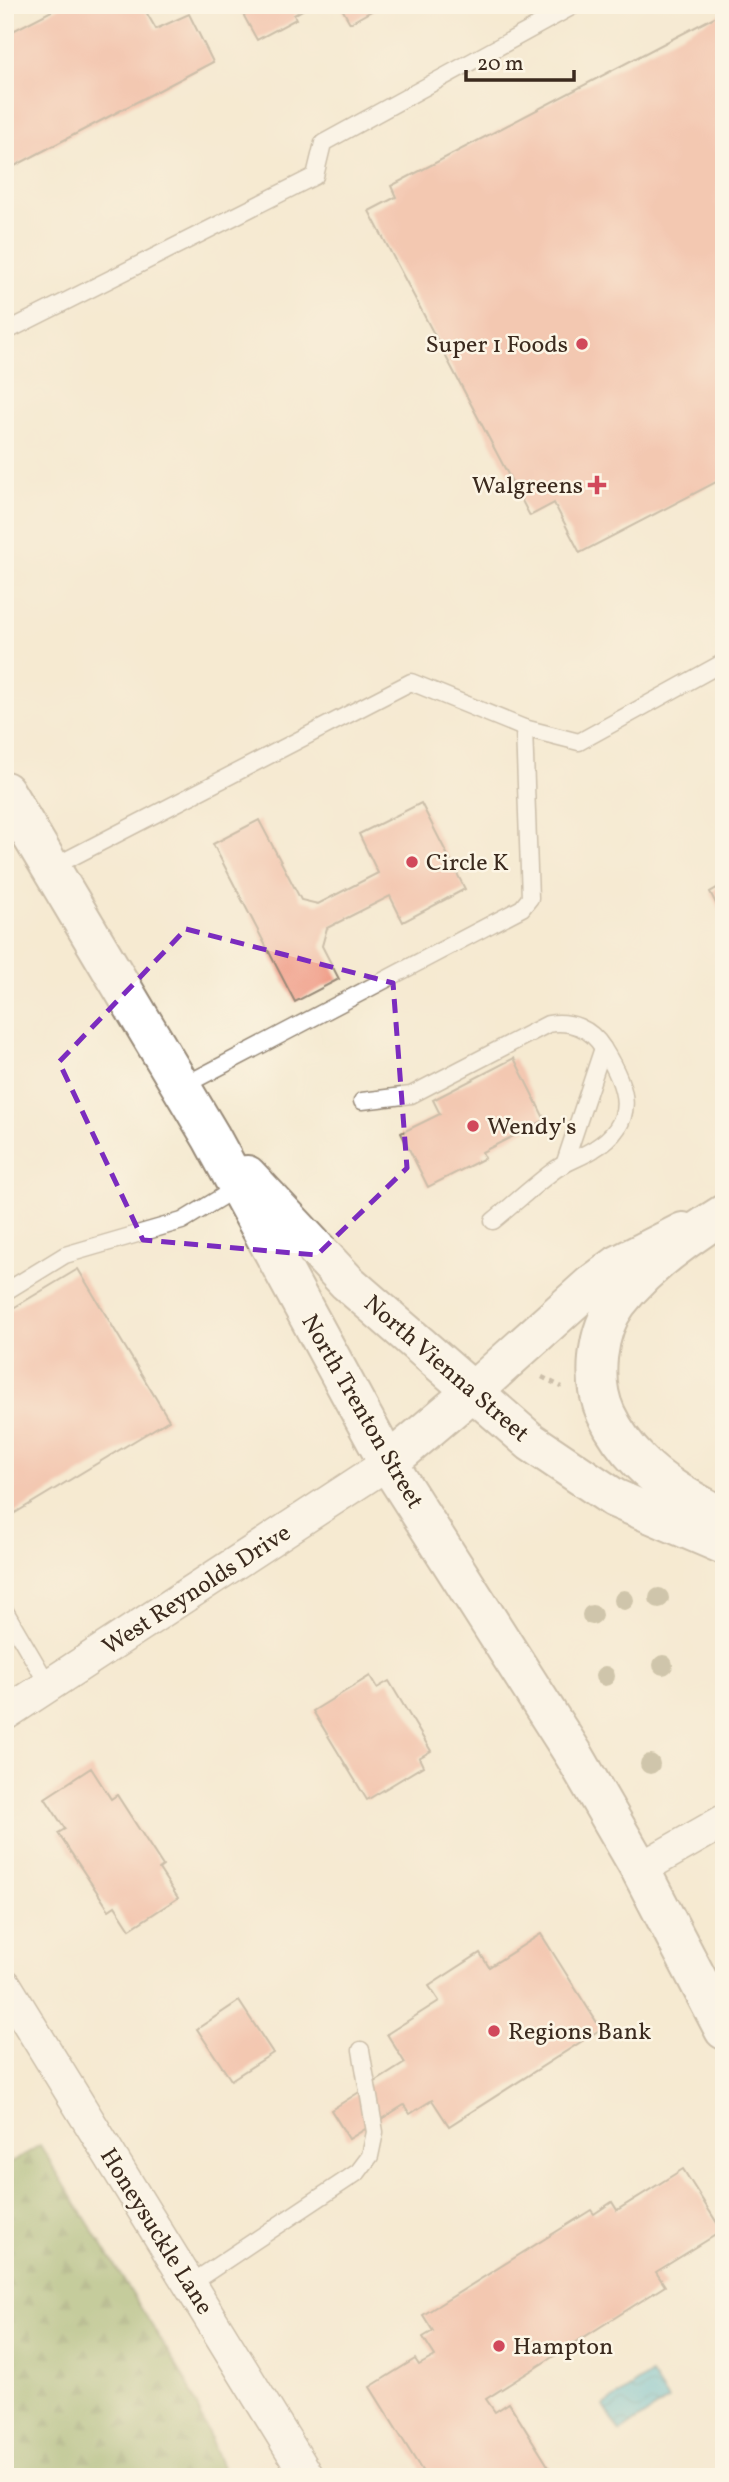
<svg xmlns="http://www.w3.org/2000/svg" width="729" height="2482" viewBox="0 0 729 2482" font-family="Vollkorn,serif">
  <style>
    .forest { fill: url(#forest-firs); stroke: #62693d; stroke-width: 2 }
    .water { fill: url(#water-waves); stroke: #477378; stroke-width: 2 }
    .building { fill: #f09f8a }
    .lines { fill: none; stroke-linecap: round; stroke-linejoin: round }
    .service-casing { stroke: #988a78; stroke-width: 19 }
    .minor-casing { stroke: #988a78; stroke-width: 35 }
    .tertiary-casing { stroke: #988a78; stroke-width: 42 }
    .trunk-casing { stroke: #988a78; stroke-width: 42 }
    .path { stroke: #988a78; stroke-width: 4.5; stroke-dasharray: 5 5; stroke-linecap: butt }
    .service { stroke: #fff; stroke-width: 16 }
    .minor { stroke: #fff; stroke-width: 32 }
    .tertiary { stroke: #fff; stroke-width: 38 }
    .trunk { stroke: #fff; stroke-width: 38 }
    .tree { fill: #a19a7b }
    .marked { fill: none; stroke: #7b2cbf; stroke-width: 5; stroke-dasharray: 14 9; stroke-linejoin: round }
    .poi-dot { fill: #d1495b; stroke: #fcf5e5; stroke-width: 2.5 }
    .labels { text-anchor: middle; stroke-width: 5; stroke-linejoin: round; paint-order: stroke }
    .poi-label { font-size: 24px; fill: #3b2a1e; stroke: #fcf5e5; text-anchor: start }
    .street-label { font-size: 24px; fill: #3b2a1e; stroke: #fcf5e5 }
  </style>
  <defs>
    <pattern id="forest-firs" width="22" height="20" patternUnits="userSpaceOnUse" patternTransform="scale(1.75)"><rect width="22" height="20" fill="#8aa85c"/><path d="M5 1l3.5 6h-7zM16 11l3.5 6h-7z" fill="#72894b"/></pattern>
    <pattern id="water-waves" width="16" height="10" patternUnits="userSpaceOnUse" patternTransform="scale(1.75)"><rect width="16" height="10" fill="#53bcd1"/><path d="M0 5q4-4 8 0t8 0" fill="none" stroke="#4699a9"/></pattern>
  </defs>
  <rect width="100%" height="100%" fill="#fcf5e5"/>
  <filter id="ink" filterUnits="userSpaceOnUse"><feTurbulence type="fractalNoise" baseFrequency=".0143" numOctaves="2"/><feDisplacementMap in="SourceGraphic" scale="14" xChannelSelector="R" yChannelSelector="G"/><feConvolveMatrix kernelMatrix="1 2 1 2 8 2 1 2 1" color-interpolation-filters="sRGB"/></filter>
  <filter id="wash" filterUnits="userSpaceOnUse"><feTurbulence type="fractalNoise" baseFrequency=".00686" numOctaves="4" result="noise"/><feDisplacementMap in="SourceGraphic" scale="28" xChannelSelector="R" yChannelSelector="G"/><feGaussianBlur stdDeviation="1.57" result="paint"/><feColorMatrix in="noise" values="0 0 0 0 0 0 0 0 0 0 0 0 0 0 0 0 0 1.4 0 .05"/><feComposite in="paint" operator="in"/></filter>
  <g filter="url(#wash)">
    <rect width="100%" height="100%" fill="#f5ead1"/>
    <!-- forest -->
    <polygon class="forest" points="40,2145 188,2384 226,2477 5,2477 5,2167"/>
    <!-- water -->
    <polygon class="water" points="651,2374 668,2400 620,2432 604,2406"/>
    <g id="blocks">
      <!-- building -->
      <g class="building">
        <polygon points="63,5 142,5 156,29 189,14 213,62 5,171 5,35"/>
        <polygon points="238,5 311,5 294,15 296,19 257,40"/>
        <polygon points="340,5 382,5 350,23"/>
        <polygon points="724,12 724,478 580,553 554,503 530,516 369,211 396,197 391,186"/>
        <polygon points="421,803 465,889 403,922 390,896 327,928 322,946 339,979 295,1002 213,844 259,820 301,900 318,904 378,873 359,834"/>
        <polygon points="724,884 724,919 710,892"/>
        <polygon points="514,1058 545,1120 482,1152 485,1158 428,1187 401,1133 440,1114 433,1100"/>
        <polygon points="78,1269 169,1420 5,1519 5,1313"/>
        <polygon points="370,1676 377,1688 389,1681 431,1751 419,1758 423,1766 367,1800 313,1711"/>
        <polygon points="91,1768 111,1799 117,1795 163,1866 159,1869 178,1898 130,1929 115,1906 109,1910 58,1833 65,1829 45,1798"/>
        <polygon points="541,1934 601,2029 449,2126 432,2100 410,2114 404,2105 349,2139 331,2110 405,2063 387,2034 439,2001 429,1986 480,1953 489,1967"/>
        <polygon points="239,2001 273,2053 231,2080 197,2029"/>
        <polygon points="683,2169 722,2231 656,2272 665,2286 486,2399 495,2412 509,2403 555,2477 426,2477 370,2387 415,2359 419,2365 435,2356 423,2337 433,2331 423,2315 591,2210 594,2214 612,2202 617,2210"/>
      </g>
    </g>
  </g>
  <g filter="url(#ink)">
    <use href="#blocks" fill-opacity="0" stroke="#988a78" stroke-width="2"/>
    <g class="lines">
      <defs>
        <g id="service">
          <polyline points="5,332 315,176 323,143 575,5"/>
          <polyline points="51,868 411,682 524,728 579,742 724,662"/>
          <polyline points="181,1087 522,908 530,898 524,728"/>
          <path d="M362,1101L411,1095L548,1024C570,1020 591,1028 603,1048C627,1086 640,1121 594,1149C582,1157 568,1161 556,1169C534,1185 514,1204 493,1221"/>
          <polyline points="564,1165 603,1048"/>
          <polyline points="5,1292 65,1255 182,1221 238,1187"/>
          <polyline points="5,1611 49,1686"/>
          <polyline points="190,2284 358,2172 370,2156 375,2132 361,2050"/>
        </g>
        <g id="minor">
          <polyline points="5,1714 388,1463"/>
          <polyline points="640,1869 724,1821"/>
          <polyline points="5,1985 308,2477"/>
        </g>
        <polyline id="tertiary" points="472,1392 591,1285 618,1265 683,1232"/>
        <g id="trunk">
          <polyline points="5,791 211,1137 388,1463 574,1755 640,1869 724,2030"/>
          <polyline points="247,1175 347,1282 531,1442 614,1498 724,1545"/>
          <path d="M724,1214C685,1238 646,1266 618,1302C596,1331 591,1381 606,1414C614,1431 627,1449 640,1462C663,1486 695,1502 724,1518"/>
          <polyline points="388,1463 472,1392"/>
        </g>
      </defs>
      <!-- service casing -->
      <use href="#service" class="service-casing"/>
      <!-- minor casing -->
      <use href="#minor" class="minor-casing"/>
      <!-- tertiary casing -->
      <use href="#tertiary" class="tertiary-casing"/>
      <!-- trunk casing -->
      <use href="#trunk" class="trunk-casing"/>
      <!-- path -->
      <polyline class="path" points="542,1377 562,1387"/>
      <!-- service -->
      <use href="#service" class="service"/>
      <!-- minor -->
      <use href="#minor" class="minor"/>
      <!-- tertiary -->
      <use href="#tertiary" class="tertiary"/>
      <!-- trunk -->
      <use href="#trunk" class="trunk"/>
    </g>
    <!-- trees -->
    <g class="tree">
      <circle cx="659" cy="1598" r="10"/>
      <circle cx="624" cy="1600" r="10"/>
      <circle cx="592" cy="1615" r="10"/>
      <circle cx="663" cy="1665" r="10"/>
      <circle cx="605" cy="1676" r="10"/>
      <circle cx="650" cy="1764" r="10"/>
    </g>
  </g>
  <!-- marked area -->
  <path d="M0 0H729V2482H0ZM186,929L393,983L407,1168L317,1255L143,1240L59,1062Z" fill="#f5ead1" fill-opacity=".55" fill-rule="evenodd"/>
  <path class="marked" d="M186,929L393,983L407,1168L317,1255L143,1240L59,1062Z"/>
  <!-- markers -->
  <g class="poi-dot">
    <circle cx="582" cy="344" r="7"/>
    <path d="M593.5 474.5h7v7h7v7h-7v7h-7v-7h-7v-7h7z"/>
    <circle cx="412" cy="862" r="7"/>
    <circle cx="473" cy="1126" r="7"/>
    <circle cx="494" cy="2031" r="7"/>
    <circle cx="499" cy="2346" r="7"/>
  </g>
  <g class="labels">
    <!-- poi labels -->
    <g class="poi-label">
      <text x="568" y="352" text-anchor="end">Super 1 Foods</text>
      <text x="583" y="493" text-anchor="end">Walgreens</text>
      <text x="426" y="870">Circle K</text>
      <text x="487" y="1134">Wendy's</text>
      <text x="508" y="2039">Regions Bank</text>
      <text x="513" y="2354">Hampton</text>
    </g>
    <!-- street labels -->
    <g class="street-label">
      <text transform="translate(447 1368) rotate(41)" y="8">North Vienna Street</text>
      <text transform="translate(363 1411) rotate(60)" y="8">North Trenton Street</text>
      <text transform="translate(196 1589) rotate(-33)" y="8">West Reynolds Drive</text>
      <text transform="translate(157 2231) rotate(58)" y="8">Honeysuckle Lane</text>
    </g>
  </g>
  <!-- margin -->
  <rect width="729" height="2482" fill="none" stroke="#fcf5e5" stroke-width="28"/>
  <!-- scale -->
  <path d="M466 70v10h108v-10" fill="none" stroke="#3b2a1e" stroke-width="3.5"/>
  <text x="477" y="70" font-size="21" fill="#3b2a1e" stroke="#fcf5e5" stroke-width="5" paint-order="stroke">20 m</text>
</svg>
